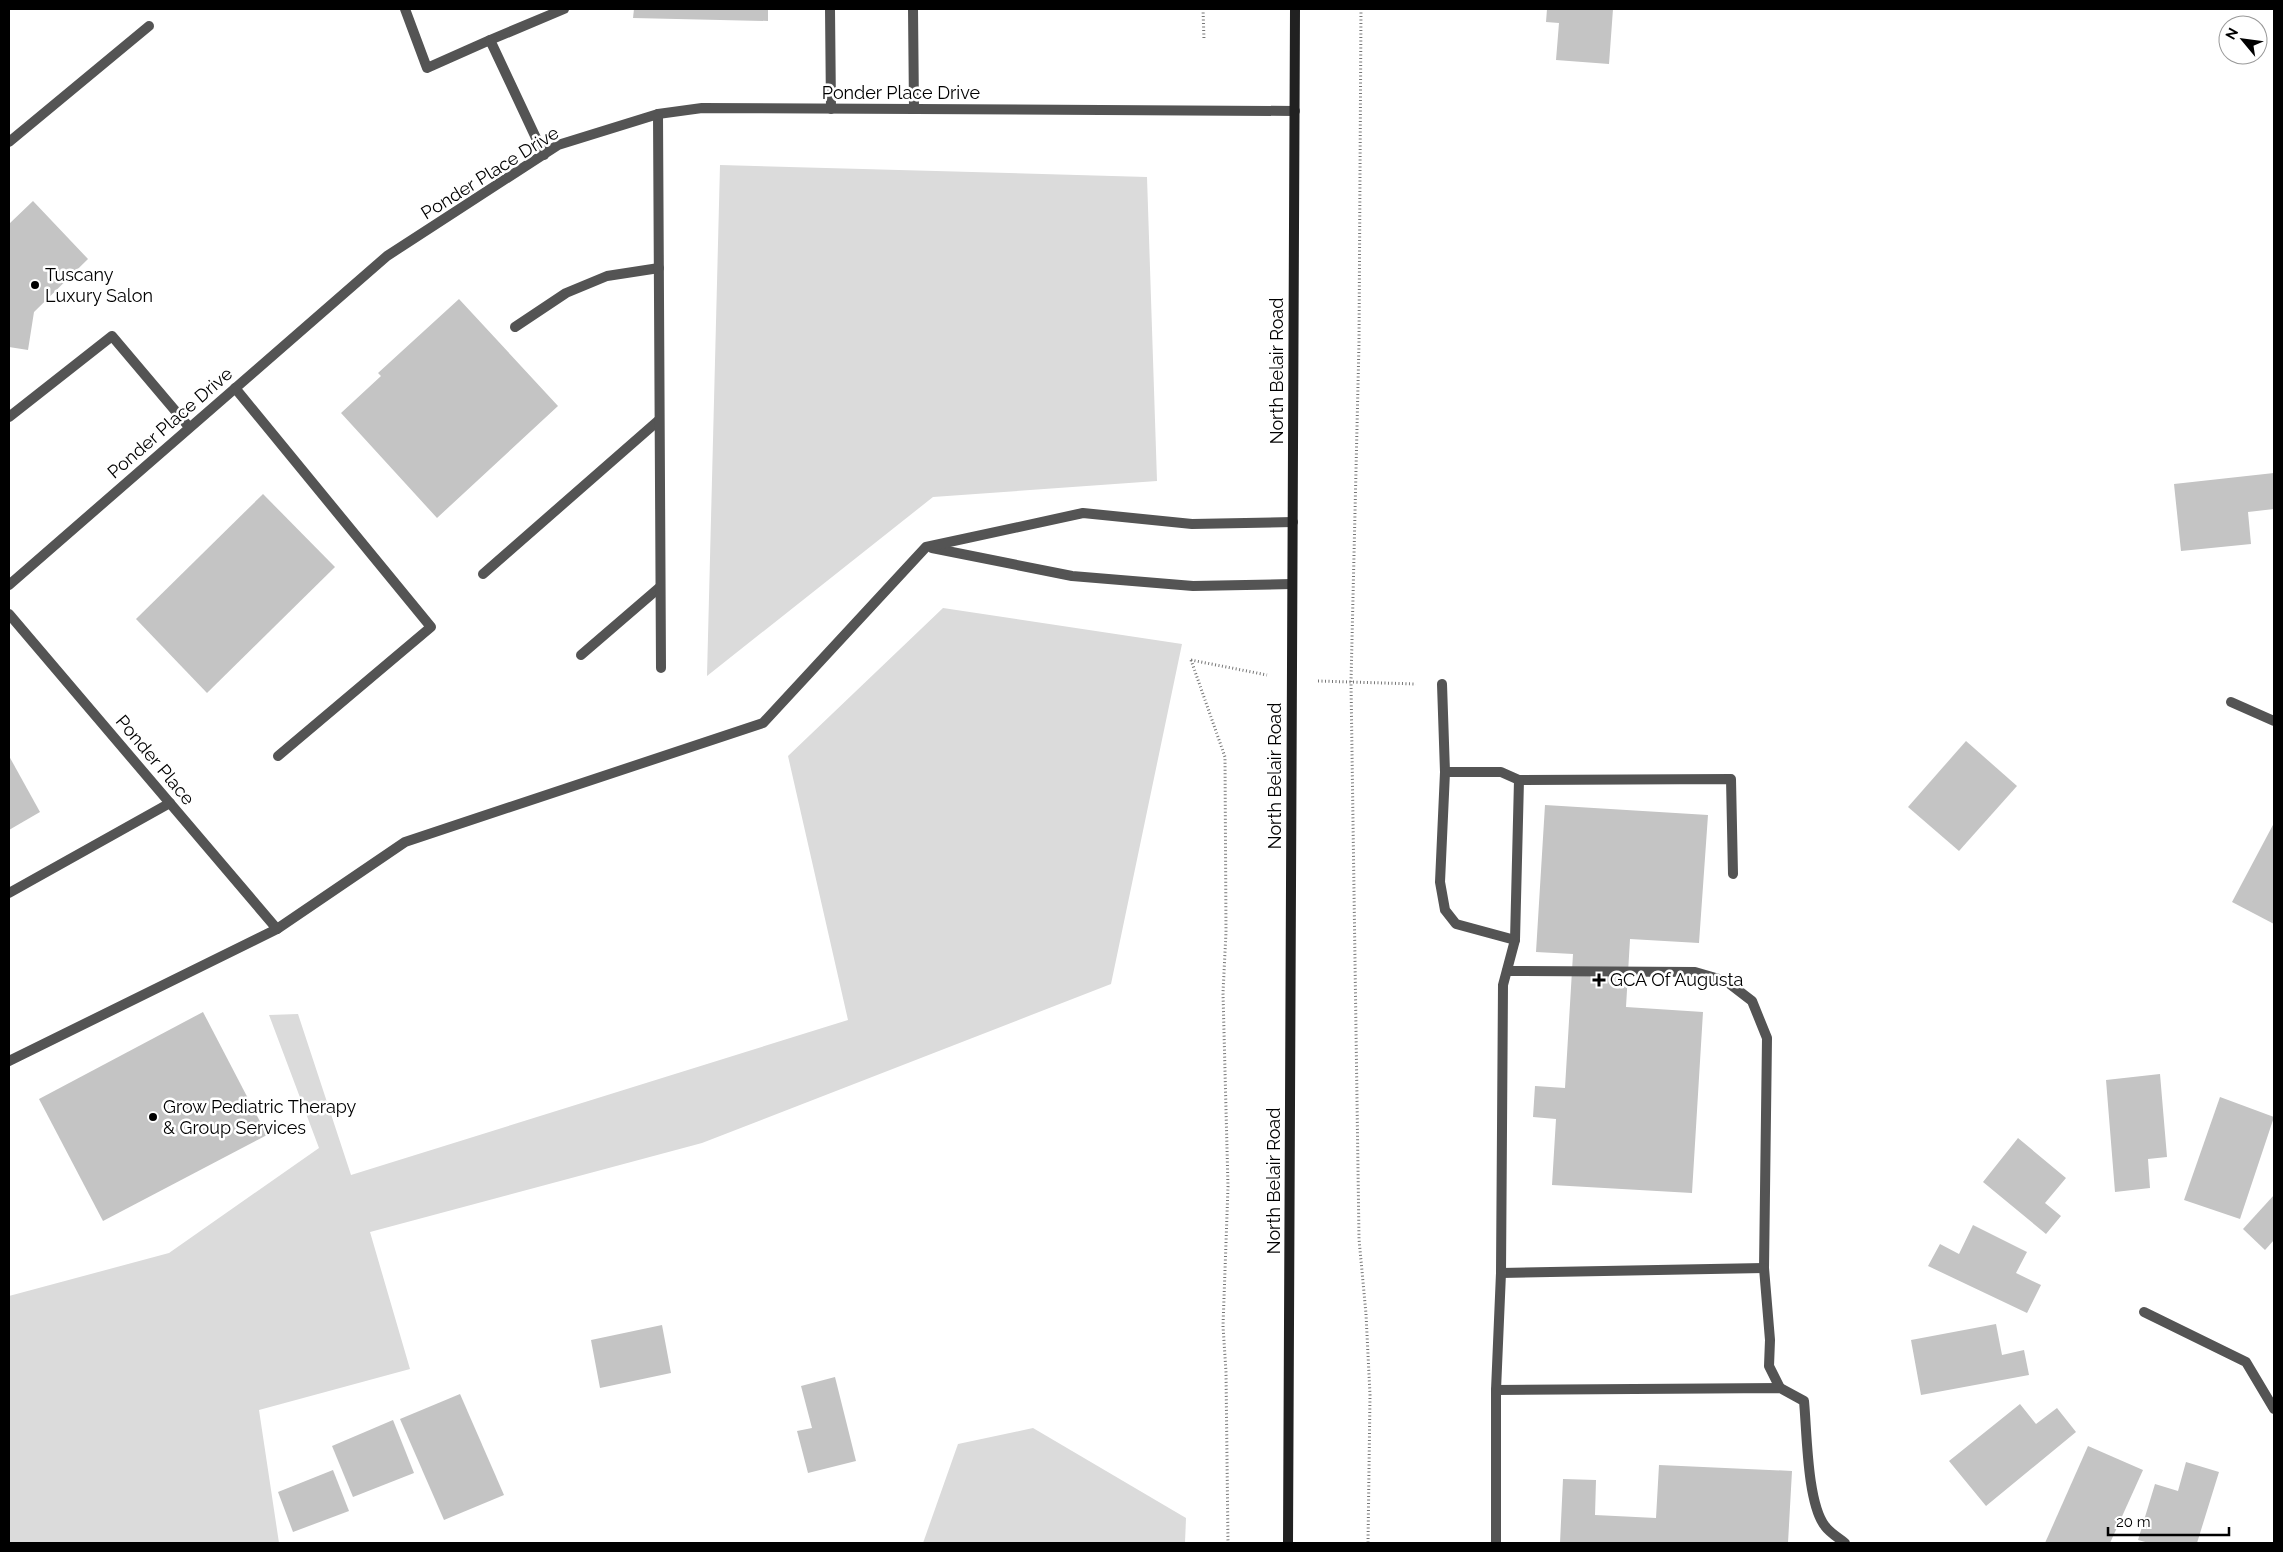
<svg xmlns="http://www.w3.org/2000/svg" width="2283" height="1552" viewBox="0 0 2283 1552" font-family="Raleway,sans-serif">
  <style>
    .green { fill: #dbdbdb }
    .building { fill: #c4c4c4 }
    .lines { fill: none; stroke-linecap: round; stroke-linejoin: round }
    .path { stroke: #767676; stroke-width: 3; stroke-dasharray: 1 2.5; stroke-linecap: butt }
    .service { stroke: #545454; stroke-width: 10 }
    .minor { stroke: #545454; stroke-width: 10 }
    .secondary { stroke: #212121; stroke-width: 10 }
    .poi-dot { fill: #000; stroke: #fff; stroke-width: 2 }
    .labels { text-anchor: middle; stroke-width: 5; stroke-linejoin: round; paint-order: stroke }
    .street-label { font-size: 18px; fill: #000; stroke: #fff }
    .poi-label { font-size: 18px; fill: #000; stroke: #fff; text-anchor: start }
  </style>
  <rect width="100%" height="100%" fill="#fff"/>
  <!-- green -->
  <g class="green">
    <polygon points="720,165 1147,177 1157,481 933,497 707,676"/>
    <polygon points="943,608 1182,644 1111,984 702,1143 370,1232 410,1369 259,1410 279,1543 9,1543 9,1296 169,1253 319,1148 269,1015 298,1014 351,1175 848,1020 788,756"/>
    <polygon points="1033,1428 1186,1518 1185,1543 923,1543 958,1444"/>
  </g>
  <!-- building -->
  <g class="building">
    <polygon points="634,9 768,9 768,21 633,18"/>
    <polygon points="1547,9 1613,9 1609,64 1556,60 1559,23 1546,22"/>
    <polygon points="33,201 88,259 34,312 28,350 9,347 9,224"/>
    <polygon points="459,299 558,406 437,518 341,413 381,376 378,373"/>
    <polygon points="2274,473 2274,509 2248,512 2251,544 2181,551 2174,484"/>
    <polygon points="263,494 335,567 207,693 136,619"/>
    <polygon points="1966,741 2017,786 1959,851 1908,807"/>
    <polygon points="9,756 40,812 9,830"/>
    <polygon points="1545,805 1708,815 1699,943 1630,939 1626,1007 1703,1012 1692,1193 1552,1185 1556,1119 1533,1117 1535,1086 1565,1088 1573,954 1536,952"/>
    <polygon points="2274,823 2274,924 2232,902"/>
    <polygon points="203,1012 267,1135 103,1221 39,1099"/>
    <polygon points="2160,1074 2167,1157 2148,1159 2150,1188 2115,1192 2106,1080"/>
    <polygon points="2220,1097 2274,1117 2240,1219 2184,1200"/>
    <polygon points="2018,1138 2066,1178 2045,1203 2061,1216 2046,1234 1983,1182"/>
    <polygon points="2274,1195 2274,1240 2265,1250 2243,1229"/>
    <polygon points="1973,1225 2027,1252 2016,1273 2041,1285 2027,1313 1928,1266 1940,1244 1959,1254"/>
    <polygon points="1996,1324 2002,1355 2024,1350 2029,1375 1921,1395 1911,1340"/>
    <polygon points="662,1325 671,1373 600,1388 591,1340"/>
    <polygon points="835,1377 856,1461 808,1473 797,1431 812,1428 801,1386"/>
    <polygon points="460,1394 504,1495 444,1520 400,1419"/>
    <polygon points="2020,1404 2036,1424 2057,1408 2076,1432 1986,1506 1949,1461"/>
    <polygon points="393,1420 414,1473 353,1497 332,1446"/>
    <polygon points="2088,1446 2143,1470 2110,1543 2045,1543"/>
    <polygon points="2186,1462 2219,1472 2197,1543 2149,1543 2138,1540 2155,1484 2178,1491"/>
    <polygon points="1659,1465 1792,1471 1788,1543 1560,1543 1563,1479 1596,1480 1595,1515 1656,1518"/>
    <polygon points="333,1470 349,1511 293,1532 278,1492"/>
  </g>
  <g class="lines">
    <!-- path -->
    <g class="path">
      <polyline points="1203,9 1204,40"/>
      <polyline points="1361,9 1359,343 1351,682 1359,1239 1366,1314 1370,1395 1368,1543"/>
      <polyline points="1191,660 1225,757 1226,932 1223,993 1228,1187 1223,1326 1226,1372 1228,1543"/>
      <polyline points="1191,660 1267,675"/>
      <polyline points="1318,681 1416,684"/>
    </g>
    <!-- service -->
    <g class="service">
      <polyline points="405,9 427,68 490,40 544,155"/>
      <polyline points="830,9 831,109"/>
      <polyline points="913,9 914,109"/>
      <polyline points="490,40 564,9"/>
      <polyline points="9,142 149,26"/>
      <polyline points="515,327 566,293 607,276 659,268"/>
      <polyline points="235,388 431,627 278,756"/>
      <polyline points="9,417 112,336 189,427"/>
      <polyline points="932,548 1072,576 1193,586 1292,584"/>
      <polyline points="483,574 659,420"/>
      <polyline points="581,655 660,587"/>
      <polyline points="1442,684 1445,772"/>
      <polyline points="277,929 405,842 763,723 926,547 1083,513 1192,524 1293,522"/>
      <polyline points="1515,940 1456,924 1445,910 1440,882 1445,772 1501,772 1519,780 1731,779 1733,874"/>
      <polyline points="1507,971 1695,972 1726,981 1752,1001 1767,1038 1764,1268 1770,1340 1769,1366 1780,1388"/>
      <polyline points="1501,1273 1764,1268"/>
      <path d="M1496,1390L1780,1388L1804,1401C1807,1432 1807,1503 1825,1526C1830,1533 1839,1538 1845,1543"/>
      <polyline points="1496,1543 1496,1390 1501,1273 1503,985 1515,940 1519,780"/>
    </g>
    <!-- minor -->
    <g class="minor">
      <polyline points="658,114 661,668"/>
      <polyline points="9,585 387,256 558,145 658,114 702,108 1295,111"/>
      <polyline points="9,614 277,929 9,1061"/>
      <polyline points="2231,702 2274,721"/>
      <polyline points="9,893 170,803"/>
      <polyline points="2144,1312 2246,1362 2274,1409"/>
    </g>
    <!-- secondary -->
    <polyline class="secondary" points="1288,1543 1295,9"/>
  </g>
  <!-- markers -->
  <g class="poi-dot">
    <circle cx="35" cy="285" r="5"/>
    <path d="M1596.5 972.5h5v5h5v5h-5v5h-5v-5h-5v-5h5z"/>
    <circle cx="153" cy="1117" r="5"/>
  </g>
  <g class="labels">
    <!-- street labels -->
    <g class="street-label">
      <text x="901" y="99">Ponder Place Drive</text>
      <text transform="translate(490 173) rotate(-32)" y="6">Ponder Place Drive</text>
      <text transform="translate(1277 371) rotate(-90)" y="6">North Belair Road</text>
      <text transform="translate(170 423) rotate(-41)" y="6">Ponder Place Drive</text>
      <text transform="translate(155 760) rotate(50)" y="6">Ponder Place</text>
      <text transform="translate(1275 776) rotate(-90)" y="6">North Belair Road</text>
      <text transform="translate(1274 1181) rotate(-90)" y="6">North Belair Road</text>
    </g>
    <!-- poi labels -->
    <g class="poi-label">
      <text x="45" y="281">Tuscany<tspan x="45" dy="21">Luxury Salon</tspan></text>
      <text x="1610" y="986">GCA Of Augusta</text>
      <text x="163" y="1113">Grow Pediatric Therapy<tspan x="163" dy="21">&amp; Group Services</tspan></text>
    </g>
  </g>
  <!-- border -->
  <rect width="2283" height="1552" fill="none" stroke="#000000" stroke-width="20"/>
  <!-- north arrow -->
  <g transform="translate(2243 40) rotate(299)"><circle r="24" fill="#ffffff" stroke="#999999"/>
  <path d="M0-4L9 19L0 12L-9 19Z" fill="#000000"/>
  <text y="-8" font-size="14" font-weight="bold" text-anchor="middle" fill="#000000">N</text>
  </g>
  <!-- scale -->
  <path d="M2108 1527v8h121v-8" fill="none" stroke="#000000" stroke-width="2.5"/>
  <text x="2116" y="1527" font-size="15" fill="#000000" stroke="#ffffff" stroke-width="4" paint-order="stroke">20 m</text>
</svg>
